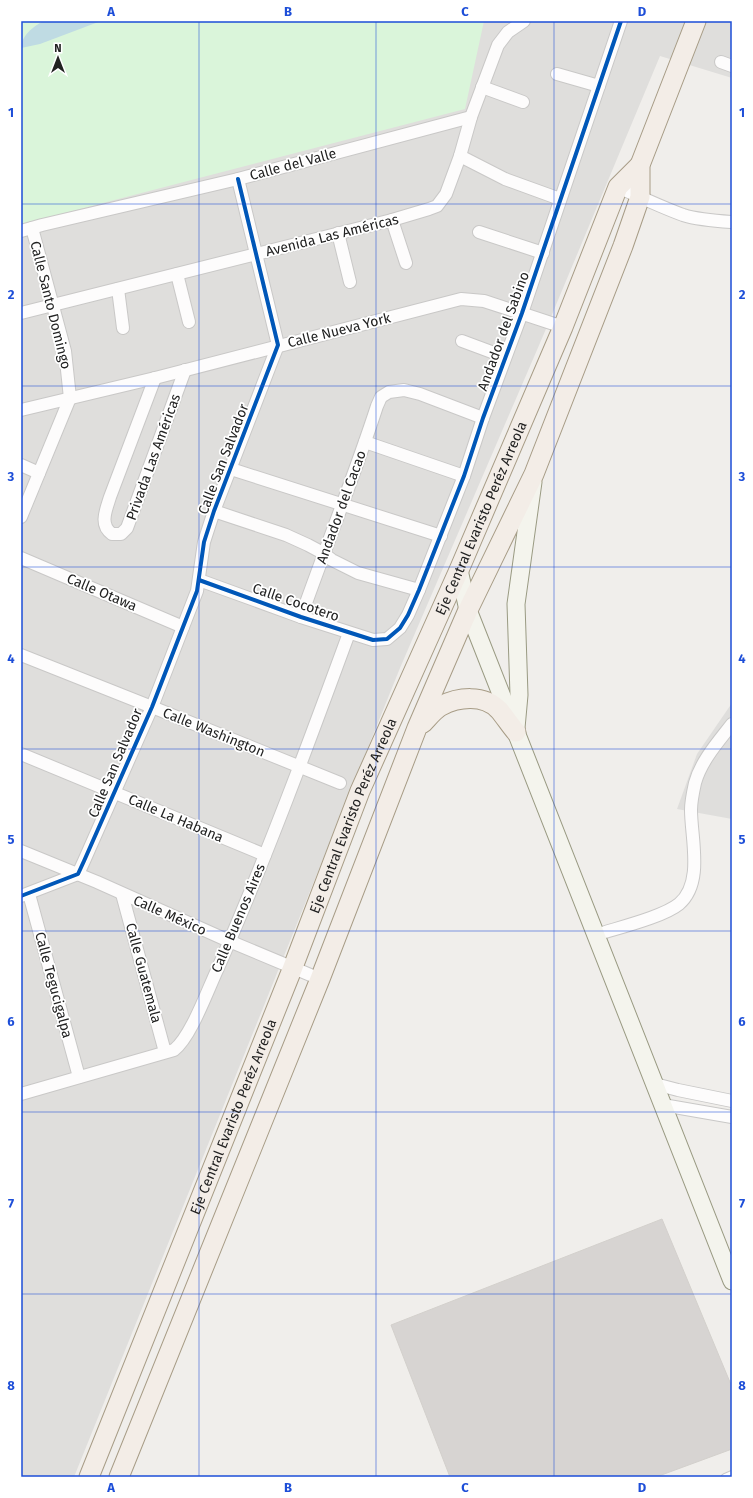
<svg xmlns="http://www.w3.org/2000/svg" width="753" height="1498" viewBox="0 0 753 1498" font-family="'Fira Sans',sans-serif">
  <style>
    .residential { fill: #dfdedc }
    .park { fill: #daf5da }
    .water { fill: #bfdbe3 }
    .building { fill: #d7d4d2; stroke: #d3d0cc }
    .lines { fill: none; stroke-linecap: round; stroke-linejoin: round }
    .lane-casing { stroke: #c9c8c7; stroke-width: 8 }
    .street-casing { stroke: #c9c8c7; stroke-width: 14 }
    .secondary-casing { stroke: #999a82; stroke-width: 19 }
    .primary-casing { stroke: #a79c86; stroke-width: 21 }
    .lane { stroke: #fdfcfc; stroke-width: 6 }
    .street { stroke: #fdfcfc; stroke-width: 12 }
    .secondary { stroke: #f4f4ed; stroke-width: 17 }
    .primary { stroke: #f3ede7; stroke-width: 19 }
    .cycleway-casing { stroke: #fff; stroke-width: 6 }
    .cycleway { stroke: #0057b8; stroke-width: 4 }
    .grid { fill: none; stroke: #1d4ed8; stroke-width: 1; stroke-opacity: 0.55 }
    .labels { text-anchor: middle; stroke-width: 3.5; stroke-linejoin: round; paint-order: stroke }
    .street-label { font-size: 14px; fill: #222; stroke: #fff }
    .neatline { fill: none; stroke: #1d4ed8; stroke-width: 1.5 }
    .grid-label { font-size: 13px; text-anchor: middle; font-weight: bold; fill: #1d4ed8 }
  </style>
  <rect width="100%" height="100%" fill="#f0eeeb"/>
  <!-- residential -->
  <g class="residential">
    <polygon points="21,21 732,21 732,78 660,56 543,336 400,668 74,1477 21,1477"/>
    <polygon points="732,703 732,819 677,809 697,754"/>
  </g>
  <!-- park -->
  <polygon class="park" points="21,21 484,21 465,109 26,223 21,226"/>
  <!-- water -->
  <path class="water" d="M43,21H101L40,44L21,48C21,36 33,27 43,21Z"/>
  <!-- building -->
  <polygon class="building" points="662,1219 732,1387 732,1449 656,1477 450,1477 391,1325"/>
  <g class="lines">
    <defs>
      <polyline id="lane" points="725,1477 732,1474"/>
      <g id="street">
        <polyline points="721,62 732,66"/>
        <polyline points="557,74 599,86"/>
        <polyline points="482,87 523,102"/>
        <polyline points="460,156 505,179 560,199"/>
        <path d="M618,187C640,197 661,207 683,215C699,220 716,221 732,222"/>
        <polyline points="392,220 406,263"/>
        <polyline points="21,231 42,225 238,179 471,117"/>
        <polyline points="479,232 543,253"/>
        <polyline points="338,233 350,282"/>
        <polyline points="177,274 189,322"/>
        <polyline points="118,289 123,328"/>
        <polyline points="21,313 392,220 429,209 437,206 446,194 460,156 471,117 498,45 508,32 524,21"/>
        <polyline points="462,341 505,357"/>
        <path d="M155,378L110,497C106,510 99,525 112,534H121L127,528L185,370"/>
        <polyline points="21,410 155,378 461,299 484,301 563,327"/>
        <polyline points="365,442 464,476"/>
        <polyline points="21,465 39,473"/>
        <polyline points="231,469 441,536"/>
        <polyline points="214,511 286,535 308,545 323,553 332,560 358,573 419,590"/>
        <polyline points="21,517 70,398 65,351 32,228"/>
        <polyline points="21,558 183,627"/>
        <polyline points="199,580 301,617 373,640 387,639 400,628 408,615 419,590 464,476 483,418 522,313 621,21"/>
        <path d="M301,617C326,546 354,477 377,406L381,397L389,392L404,390L420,394L483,418"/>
        <polyline points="21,655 152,707 340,783"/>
        <polyline points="21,754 265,855"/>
        <polyline points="21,851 97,882 229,941 320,979"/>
        <polyline points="29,894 79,1077"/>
        <polyline points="122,894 165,1052"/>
        <polyline points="21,896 78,874 84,861 152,707 183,627 197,591 204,542 214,511 278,345 238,179"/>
        <path d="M596,935C617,928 663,917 679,904C704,883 691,838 691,810C691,801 693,792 695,783C701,761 718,742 732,724"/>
        <polyline points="655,1084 678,1090 732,1101"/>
        <path d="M21,1094L174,1050C191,1037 208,989 218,968C266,858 308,745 349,633"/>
        <polyline points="663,1105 732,1117"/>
      </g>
      <g id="secondary">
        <polyline points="459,570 468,610 732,1281"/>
        <polyline points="516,728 519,695 516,604 533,482"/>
      </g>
      <g id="primary">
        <path d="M423,723C428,718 434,710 441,706C458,697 484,694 499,710C505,717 510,725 516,732"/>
        <path id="s1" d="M89,1477L293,967L360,791L459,570L563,327L618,187L640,165"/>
        <polyline points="119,1477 320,979 417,728 468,610 534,474 623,246 640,197 640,165 696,21"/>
      </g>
    </defs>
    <!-- lane casing -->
    <use href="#lane" class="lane-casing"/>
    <!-- street casing -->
    <use href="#street" class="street-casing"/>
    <!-- secondary casing -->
    <use href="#secondary" class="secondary-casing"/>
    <!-- primary casing -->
    <use href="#primary" class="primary-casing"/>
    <!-- lane -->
    <use href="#lane" class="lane"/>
    <!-- street -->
    <use href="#street" class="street"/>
    <!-- secondary -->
    <use href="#secondary" class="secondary"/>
    <!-- primary -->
    <use href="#primary" class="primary"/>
    <defs>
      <g id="cycleway">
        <polyline points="199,580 301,617 373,640 387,639 400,628 408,615 419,590 464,476 483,418 522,313 621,21"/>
        <polyline points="21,896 78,874 84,861 152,707 183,627 197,591 204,542 214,511 278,345 238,179"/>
      </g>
    </defs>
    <!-- cycleway casing -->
    <use href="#cycleway" class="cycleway-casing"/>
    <!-- cycleway -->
    <use href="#cycleway" class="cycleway"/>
  </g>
  <!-- grid -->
  <path class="grid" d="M199,21V1477M376,21V1477M554,21V1477M21,204H732M21,386H732M21,567H732M21,749H732M21,931H732M21,1112H732M21,1294H732"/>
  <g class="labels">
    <!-- street labels -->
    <g class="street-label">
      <text transform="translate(293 164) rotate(-15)" y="5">Calle del Valle</text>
      <text transform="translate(332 235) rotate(-14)" y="5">Avenida Las Américas</text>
      <text transform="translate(51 305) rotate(76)" y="5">Calle Santo Domingo</text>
      <text transform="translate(339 330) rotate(-14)" y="5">Calle Nueva York</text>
      <text transform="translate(503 331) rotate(-70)" y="5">Andador del Sabino</text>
      <text transform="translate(153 457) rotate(-70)" y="5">Privada Las Américas</text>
      <text transform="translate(223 459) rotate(-69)" y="5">Calle San Salvador</text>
      <text transform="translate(341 507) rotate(-70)" y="5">Andador del Cacao</text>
      <text dy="5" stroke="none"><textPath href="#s1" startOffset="1036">Eje Central Evaristo Peréz Arreola</textPath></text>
      <text transform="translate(102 592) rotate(23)" y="5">Calle Otawa</text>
      <text transform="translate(296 602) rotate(19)" y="5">Calle Cocotero</text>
      <text transform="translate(214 732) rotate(22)" y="5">Calle Washington</text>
      <text transform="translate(115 763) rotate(-67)" y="5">Calle San Salvador</text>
      <text dy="5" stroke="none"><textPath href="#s1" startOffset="712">Eje Central Evaristo Peréz Arreola</textPath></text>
      <text transform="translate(176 818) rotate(23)" y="5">Calle La Habana</text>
      <text transform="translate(170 915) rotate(24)" y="5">Calle México</text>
      <text transform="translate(238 918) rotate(-67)" y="5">Calle Buenos Aires</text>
      <text transform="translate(144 973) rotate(75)" y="5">Calle Guatemala</text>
      <text transform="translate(54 985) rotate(75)" y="5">Calle Tegucigalpa</text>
      <text dy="5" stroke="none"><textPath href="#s1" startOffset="388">Eje Central Evaristo Peréz Arreola</textPath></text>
    </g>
  </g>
  <!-- border -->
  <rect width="753" height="1498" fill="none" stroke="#ffffff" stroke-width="44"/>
  <!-- north arrow -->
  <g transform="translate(58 58)" stroke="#ffffff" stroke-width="3" paint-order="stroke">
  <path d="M0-3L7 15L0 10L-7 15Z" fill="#222222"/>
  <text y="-6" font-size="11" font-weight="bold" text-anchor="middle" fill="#222222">N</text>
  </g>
  <rect x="22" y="22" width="709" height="1454" class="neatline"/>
  <g class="grid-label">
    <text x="111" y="16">A</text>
    <text x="288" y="16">B</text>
    <text x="465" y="16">C</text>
    <text x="642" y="16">D</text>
    <text x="11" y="117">1</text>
    <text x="742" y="117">1</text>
    <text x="11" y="299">2</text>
    <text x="742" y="299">2</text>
    <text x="11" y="481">3</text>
    <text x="742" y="481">3</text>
    <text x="11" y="663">4</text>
    <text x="742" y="663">4</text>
    <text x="11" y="844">5</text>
    <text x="742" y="844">5</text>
    <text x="11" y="1026">6</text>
    <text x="742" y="1026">6</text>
    <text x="11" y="1208">7</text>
    <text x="742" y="1208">7</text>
    <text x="11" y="1390">8</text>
    <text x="742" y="1390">8</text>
    <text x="111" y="1492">A</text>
    <text x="288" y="1492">B</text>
    <text x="465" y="1492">C</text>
    <text x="642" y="1492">D</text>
  </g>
</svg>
